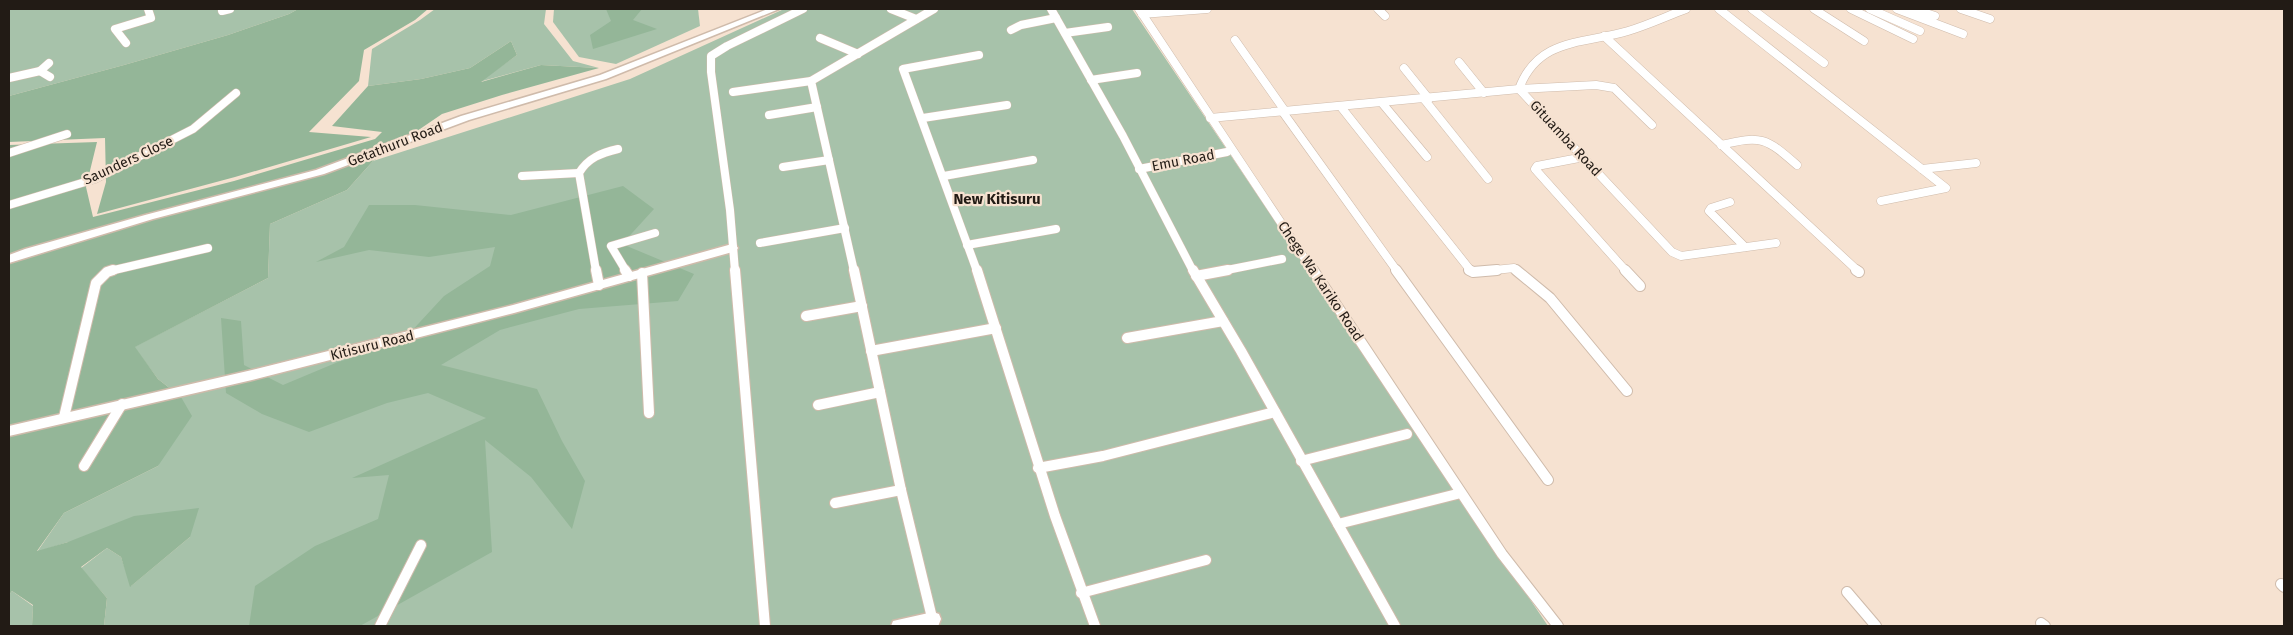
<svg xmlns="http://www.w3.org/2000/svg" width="2293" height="635" viewBox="0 0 2293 635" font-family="'Fira Sans',sans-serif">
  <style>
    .green { fill: #a7c2aa }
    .forest { fill: #94b698 }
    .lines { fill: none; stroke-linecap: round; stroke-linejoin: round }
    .street-far1-casing { stroke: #cfbbab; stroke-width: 9 }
    .street-casing { stroke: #cfbbab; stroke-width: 12 }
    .secondary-casing { stroke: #cfbbab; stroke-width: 3 }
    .street-far1 { stroke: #fff; stroke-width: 8 }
    .street { stroke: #fff; stroke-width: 10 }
    .secondary { fill: #fff; fill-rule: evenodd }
    .labels { text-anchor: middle; stroke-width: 4.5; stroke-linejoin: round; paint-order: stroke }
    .street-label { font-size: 14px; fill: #221b15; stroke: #f6e2d1 }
    .neighbourhood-label { font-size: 15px; font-weight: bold; fill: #221b15; stroke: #f6e2d1 }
  </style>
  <rect width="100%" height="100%" fill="#f6e2d1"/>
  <!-- green -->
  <g class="green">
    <polygon points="9,9 298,9 289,14 228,35 124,65 9,96"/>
    <polygon points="435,9 546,9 544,24 573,61 599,68 541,65 479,82 517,55 511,41 470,68 421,79 368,86 372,49 420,20"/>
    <polygon points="554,9 698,9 700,26 616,64 579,57 553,22"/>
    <polygon points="784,9 1132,9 1548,626 104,626 107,598 81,568 107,548 121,557 131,586 190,537 68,542 37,552 64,513 158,466 181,397 158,379 134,347 268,278 270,224 347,190 373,161 630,79"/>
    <polygon points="12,591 33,606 32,626 9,626 9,595"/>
  </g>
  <!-- forest -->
  <g class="forest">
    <polygon points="298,9 428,9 415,20 364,50 359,81 309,132 371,137 235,177 97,214 106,182 105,138 9,142 9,96 124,65 228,35 289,14"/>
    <polygon points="583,9 642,9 633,20 657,29 593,49 590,35 611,21 606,9"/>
    <polygon points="511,41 517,55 481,82 541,65 599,68 502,95 442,114 373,161 347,190 270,224 268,278 135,347 158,379 181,397 192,416 158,466 64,513 37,551 68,542 134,516 199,508 190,537 130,587 121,557 107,548 81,567 107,598 104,626 32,626 33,605 12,591 9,595 9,145 97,142 86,187 93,217 234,181 375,139 382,132 332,126 368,86 421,79 470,68"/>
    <polygon points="623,186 654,209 622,244 694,274 678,301 579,309 500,330 441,365 537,389 562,441 585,481 572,529 531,477 485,440 492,552 360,626 249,626 255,586 315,546 378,519 389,475 352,478 486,418 428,393 387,403 309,432 262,414 226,393 221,318 241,321 244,365 283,385 338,362 385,348 407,336 444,296 490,266 495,247 429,257 369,250 316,262 344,247 369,205 415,205 511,215"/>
  </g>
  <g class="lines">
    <defs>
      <g id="street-far1">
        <polyline points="891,9 916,19"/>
        <polyline points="1051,9 1123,136 1193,271"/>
        <polyline points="1139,9 1313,271"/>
        <polyline points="1378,9 1385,16"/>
        <path d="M1686,9C1667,16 1648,25 1628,31C1585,44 1538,37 1519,89L1672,252L1681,256L1776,243"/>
        <polyline points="1719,9 1946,188 1881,201"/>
        <polyline points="1752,9 1824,63"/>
        <polyline points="1814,9 1864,41"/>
        <polyline points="1851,9 1913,39"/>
        <polyline points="1870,9 1920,31"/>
        <polyline points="1897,9 1963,34"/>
        <polyline points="1914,9 1935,16"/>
        <polyline points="1961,9 1990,19"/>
        <polyline points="222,11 230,9"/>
        <polyline points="1142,14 1207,9"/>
        <polyline points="1011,30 1021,25 1056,18"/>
        <polyline points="1065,33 1108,27"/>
        <polyline points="1604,36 1858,271"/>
        <polyline points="820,38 858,54"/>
        <polyline points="1235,40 1285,111"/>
        <polyline points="126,43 115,29 151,18 148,9"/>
        <polyline points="1459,62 1484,93"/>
        <polyline points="49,63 40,71 50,77"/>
        <polyline points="1404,68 1429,99"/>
        <polyline points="9,78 40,71"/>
        <polyline points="1091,80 1137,73"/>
        <polyline points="733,92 811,81"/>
        <polyline points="1424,99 1488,179"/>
        <polyline points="1382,103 1427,157"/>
        <polyline points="1341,107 1471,271"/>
        <polyline points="1282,111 1397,271"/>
        <polyline points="769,115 817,107"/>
        <polyline points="923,118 1007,105"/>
        <polyline points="1210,118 1519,89 1596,85 1614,88 1652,125"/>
        <path d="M1721,145C1762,135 1766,138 1797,165"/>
        <polyline points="9,153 67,134"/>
        <polyline points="1584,157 1537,166 1535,169 1626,271"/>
        <polyline points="783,167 829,160"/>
        <polyline points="1139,169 1227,152"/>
        <polyline points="1922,169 1976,163"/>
        <polyline points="522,176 579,173"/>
        <polyline points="944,176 1033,160"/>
        <polyline points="1730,202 1711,208 1709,211 1745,247"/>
        <polyline points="9,205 95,179 193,129 236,93"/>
        <polyline points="760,243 845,228"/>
        <polyline points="967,245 1056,229"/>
        <polyline points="110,271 208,248"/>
        <path d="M596,271L579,173C588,158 601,153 618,149"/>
        <polyline points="626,271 611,246 655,233"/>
        <polyline points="735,271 730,210 711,72 711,56 727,46 803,9"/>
        <polyline points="854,271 811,81 934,9"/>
        <polyline points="977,271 903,69 979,55"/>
        <polyline points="1222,271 1282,259"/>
        <polyline points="1485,271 1514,268 1517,271"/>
      </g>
      <g id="street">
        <polyline points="596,270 599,285"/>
        <polyline points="625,270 629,276"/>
        <polyline points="735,270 765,626"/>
        <polyline points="854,270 901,490 934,626"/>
        <polyline points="977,270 1055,516 1095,626"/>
        <polyline points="1193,270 1241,351 1395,626"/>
        <polyline points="1313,270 1502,554 1558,626"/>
        <polyline points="1396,270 1548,480"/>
        <polyline points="1469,270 1473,272 1497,270"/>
        <polyline points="1516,270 1550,298 1627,391"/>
        <polyline points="1625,270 1640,286"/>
        <polyline points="1856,270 1859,272"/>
        <polyline points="642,273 649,413"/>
        <polyline points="1196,276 1228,270"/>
        <polyline points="806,316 862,306"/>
        <polyline points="1127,338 1223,321"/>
        <polyline points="871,351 996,328"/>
        <polyline points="818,405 880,392"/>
        <polyline points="64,417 96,283 107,272 113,270"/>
        <polyline points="1301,461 1407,434"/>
        <polyline points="84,466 122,404"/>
        <polyline points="1038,468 1103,456 1275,412"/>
        <polyline points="835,503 901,490"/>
        <polyline points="1338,524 1457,494"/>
        <polyline points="2281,584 2284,587"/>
        <polyline points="1847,592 1876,626"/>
        <polyline points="1081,593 1206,560"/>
        <polyline points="2041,623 2045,626"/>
        <polyline points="380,626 421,545"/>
      </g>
      <g id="secondary">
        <polygon points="768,9 779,9 606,79 469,120 324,174 153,219 9,263 9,255 25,249 145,215 316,170 461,116 600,75"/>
        <polygon points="732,244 736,245 738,248 736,251 514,313 252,380 9,436 9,426 252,370 513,305"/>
        <polygon points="933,612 939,614 941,619 939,624 930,626 891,626 893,621"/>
      </g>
    </defs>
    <!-- street-far1 casing -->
    <use href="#street-far1" class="street-far1-casing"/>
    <!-- street casing -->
    <use href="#street" class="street-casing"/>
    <!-- secondary casing -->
    <use href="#secondary" class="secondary-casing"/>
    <!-- street-far1 -->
    <use href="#street-far1" class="street-far1"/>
    <!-- street -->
    <use href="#street" class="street"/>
    <!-- secondary -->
    <use href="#secondary" class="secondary"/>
  </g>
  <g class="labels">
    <!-- street labels -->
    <g class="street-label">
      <text transform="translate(1566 138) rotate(47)" y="5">Gituamba Road</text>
      <text transform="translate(395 144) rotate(-21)" y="5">Getathuru Road</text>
      <text transform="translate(128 160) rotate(-25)" y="5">Saunders Close</text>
      <text transform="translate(1183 160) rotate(-11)" y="5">Emu Road</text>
      <text transform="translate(1321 281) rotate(56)" y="5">Chege Wa Kariko Road</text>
      <text transform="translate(372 345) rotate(-14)" y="5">Kitisuru Road</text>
    </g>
    <!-- neighbourhood labels -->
    <g class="neighbourhood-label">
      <text x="997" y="204">New Kitisuru</text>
    </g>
  </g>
  <!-- border -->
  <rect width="2293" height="635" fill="none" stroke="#221b15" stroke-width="20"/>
</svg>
